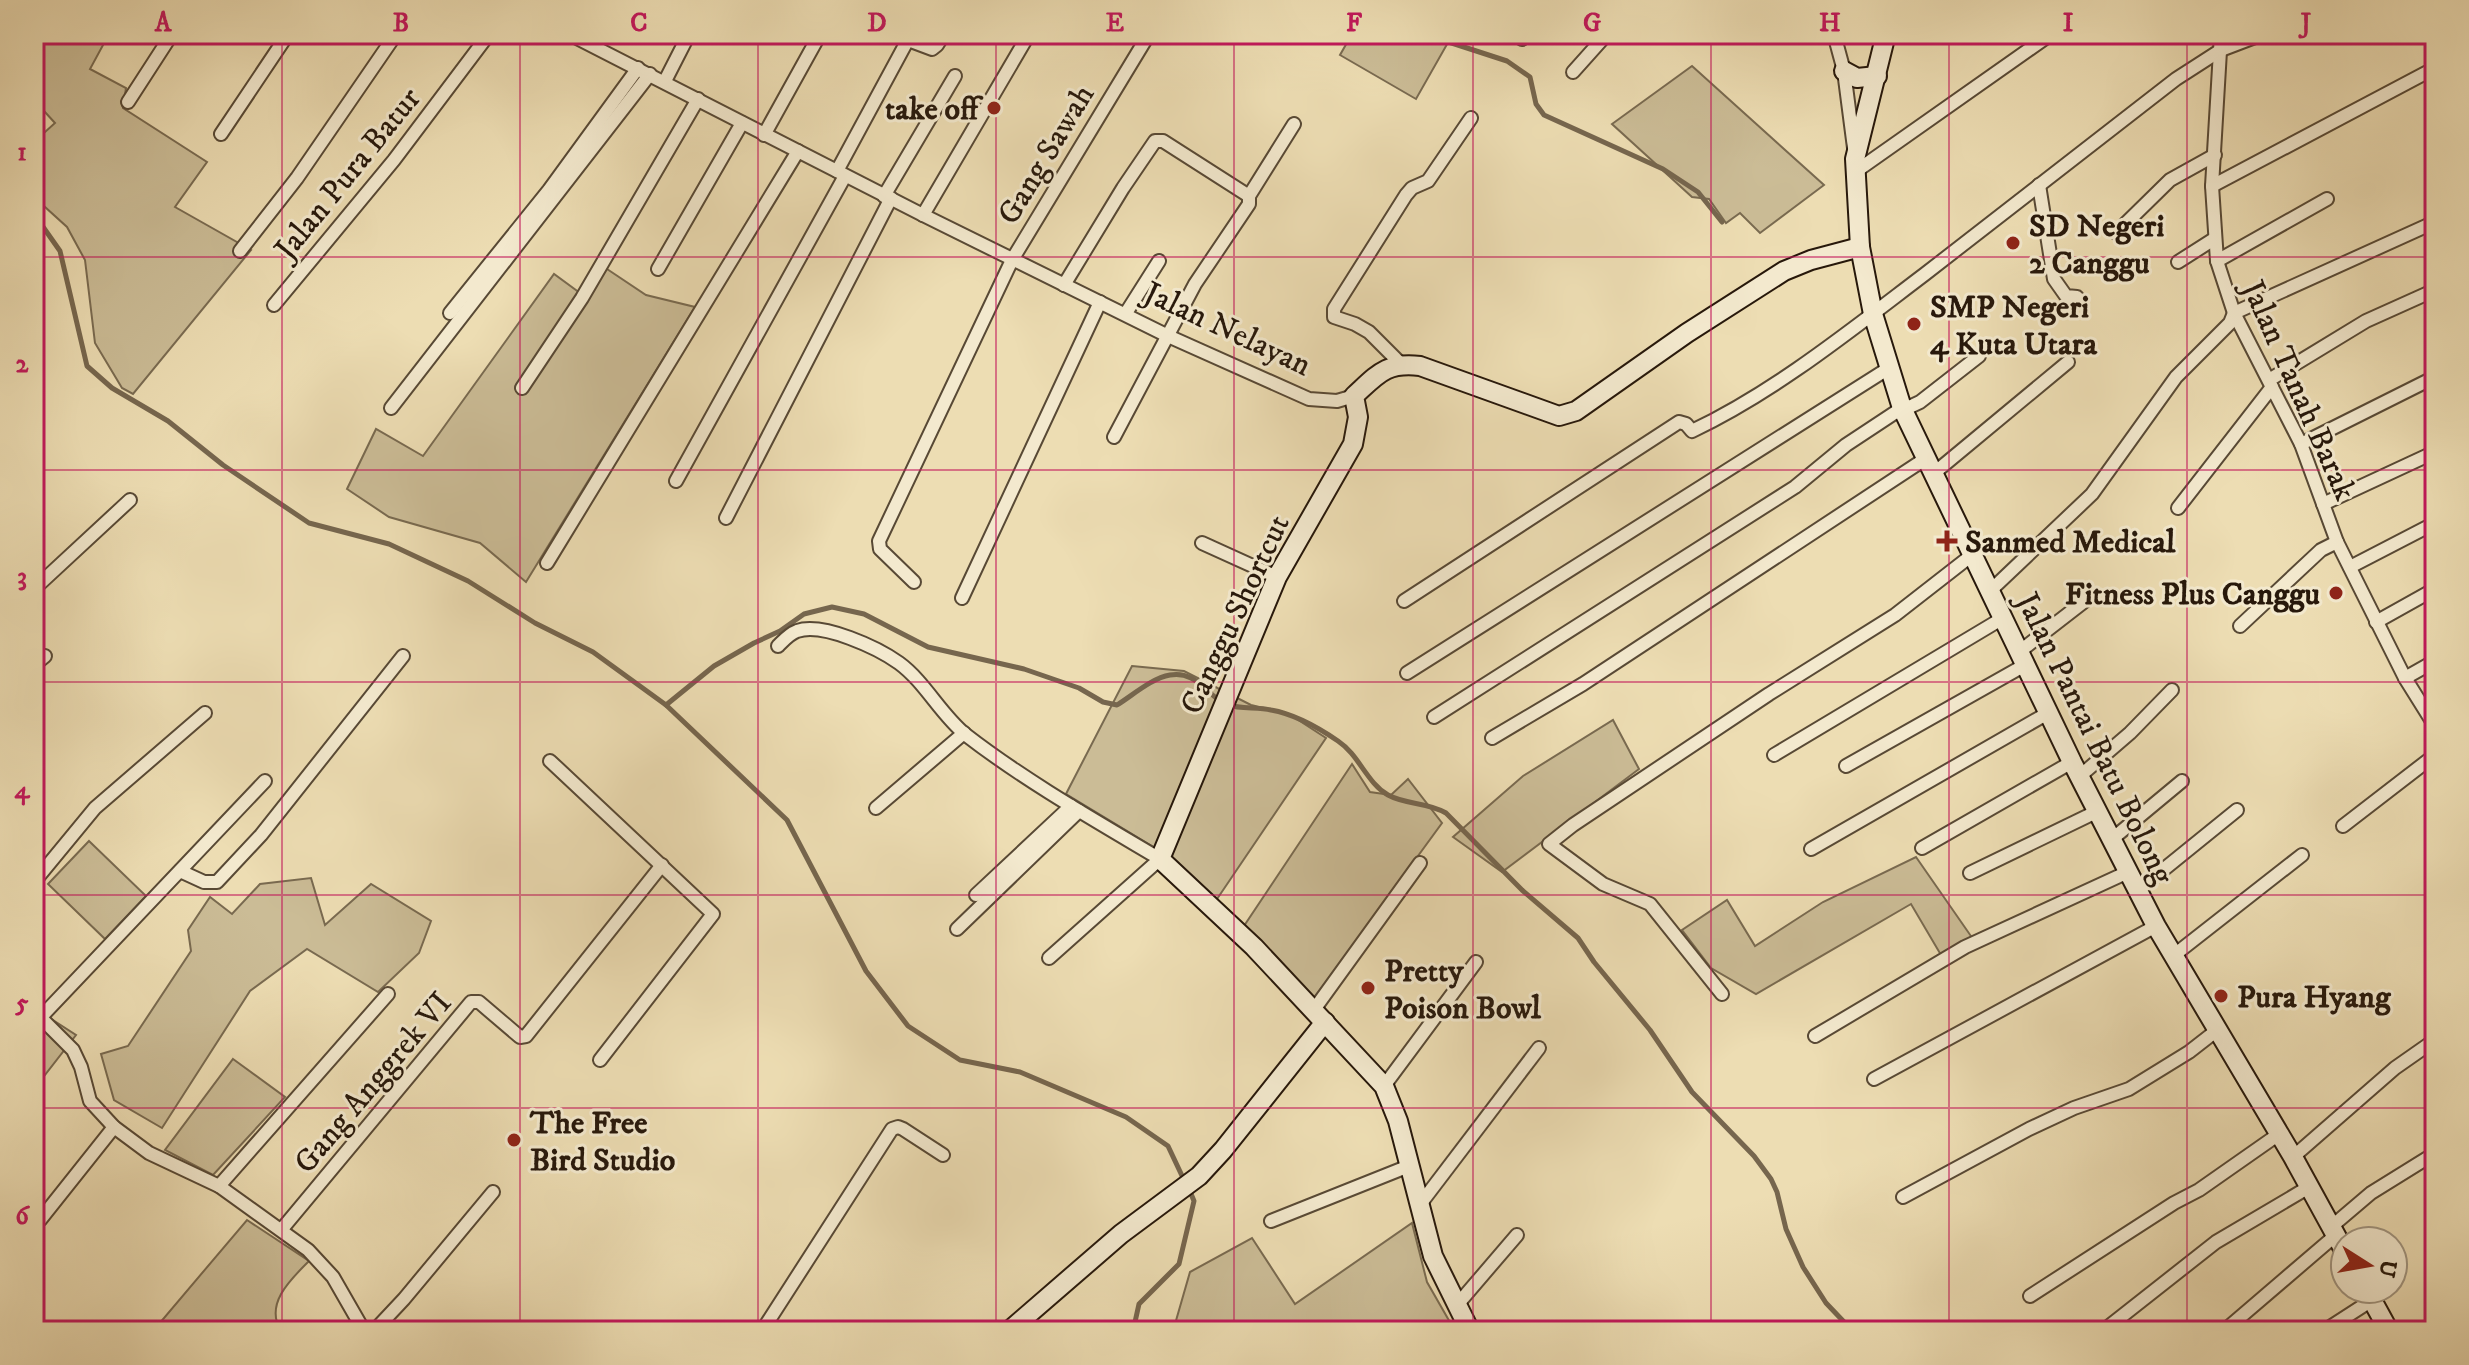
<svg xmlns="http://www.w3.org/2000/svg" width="2469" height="1365" viewBox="0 0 2469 1365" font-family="'IM FELL DW Pica',serif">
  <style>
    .green { fill: #cbbc96; stroke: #796a50; stroke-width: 2 }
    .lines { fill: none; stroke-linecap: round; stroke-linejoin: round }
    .stream { stroke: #76664e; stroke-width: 5 }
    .street-casing { stroke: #584935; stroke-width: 16 }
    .secondary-casing { stroke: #27180b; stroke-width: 22 }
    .street { stroke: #f3e9ce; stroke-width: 12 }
    .secondary { stroke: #f3e9ce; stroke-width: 18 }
    .grid { fill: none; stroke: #c2185b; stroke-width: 2; stroke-opacity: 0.55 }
    .poi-dot { fill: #8f2418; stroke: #f3e9ce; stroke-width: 3 }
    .labels { text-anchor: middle; stroke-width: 6; stroke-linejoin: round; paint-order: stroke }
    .poi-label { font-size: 32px; font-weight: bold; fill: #27180b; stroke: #f3e9ce; text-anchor: start }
    .street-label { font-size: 32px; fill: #27180b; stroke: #f3e9ce }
    .neatline { fill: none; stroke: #c2185b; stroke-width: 3 }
    .grid-label { font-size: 26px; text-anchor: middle; font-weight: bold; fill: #c2185b }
  </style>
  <rect width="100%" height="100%" fill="#edddb3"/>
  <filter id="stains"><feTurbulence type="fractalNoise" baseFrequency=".0025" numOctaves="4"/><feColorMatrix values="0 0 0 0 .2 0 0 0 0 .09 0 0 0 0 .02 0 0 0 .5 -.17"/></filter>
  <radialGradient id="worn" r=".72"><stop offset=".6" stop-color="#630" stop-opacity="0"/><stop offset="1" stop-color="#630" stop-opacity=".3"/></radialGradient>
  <!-- green -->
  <g class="green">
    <polygon points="34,34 109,34 90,69 126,88 123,108 207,162 175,207 251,250 133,394 122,388 95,343 85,260 67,227 34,197 34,142 55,123 34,100"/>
    <polygon points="1352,34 1439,34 1450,39 1416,99 1340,55"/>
    <polygon points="1692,66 1824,185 1760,233 1740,213 1726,223 1709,199 1692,197 1612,124"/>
    <polygon points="607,269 646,295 695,307 526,582 480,543 389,517 347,489 376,429 423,456 554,274 580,293"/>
    <polygon points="1132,666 1184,671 1251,705 1289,714 1326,738 1215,902 1170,857 1066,794"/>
    <polygon points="1613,720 1639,769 1502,872 1453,837 1523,776"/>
    <polygon points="1352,764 1370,792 1391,795 1408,779 1442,823 1312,1001 1244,926"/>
    <polygon points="89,841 146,896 105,939 48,884"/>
    <polygon points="1916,857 1973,939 1941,955 1911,904 1756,994 1711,968 1682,930 1727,900 1755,946 1823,902"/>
    <polygon points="311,878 325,925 371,884 431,921 419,953 378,992 307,949 250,991 162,1128 114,1100 101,1054 128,1046 191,951 188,930 210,897 232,914 260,884"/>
    <polygon points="45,1015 76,1035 34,1089 34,1030"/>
    <polygon points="233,1059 285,1097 213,1175 165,1150"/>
    <path d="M247,1220L309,1261C291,1279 264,1304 281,1331H153Z"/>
    <polygon points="1412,1223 1427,1282 1455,1331 1173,1331 1190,1272 1252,1238 1295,1304"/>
  </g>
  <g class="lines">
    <!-- stream -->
    <g class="stream">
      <polyline points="1424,34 1507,61 1530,77 1536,104 1544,115 1663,169 1698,192 1722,222"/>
      <polyline points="34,214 60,251 87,366 112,388 168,421 223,465 309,523 389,544 468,581 535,623 593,652 666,705 787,820 866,971 908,1026 960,1060 1020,1072 1126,1117 1168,1146 1184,1180"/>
      <path d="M666,705L714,666L754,643L780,631L804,614L832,607L864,614L928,647L1024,669L1079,688L1103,702L1117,705C1133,695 1152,678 1170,675C1197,670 1207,697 1228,705C1241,709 1258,707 1271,710C1294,714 1319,728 1338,741C1359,755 1367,783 1388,795C1406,805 1428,802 1446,813L1522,890L1578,938L1594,962L1650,1030L1692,1092L1754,1156L1771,1179L1777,1192L1786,1229L1803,1267L1826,1303L1846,1324L1848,1331"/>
      <polyline points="1133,1331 1139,1304 1179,1264 1194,1201 1189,1189"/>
    </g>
    <defs>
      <g id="street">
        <polyline points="569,34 923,215 1168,336 1309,399 1337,401 1354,396"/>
        <polyline points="1834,34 1844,71 1854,148"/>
        <polyline points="2221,34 2212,186 2217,261 2234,313 2301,444 2337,542 2405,678 2435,726"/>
        <polyline points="1522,39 1526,34"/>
        <polyline points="908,40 932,49 937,45 944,34"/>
        <polyline points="1573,72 1607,34"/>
        <polyline points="665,81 689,34"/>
        <polyline points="128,102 172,34"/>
        <polyline points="221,134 288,34"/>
        <polyline points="764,135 820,34"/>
        <polyline points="837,171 911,34"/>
        <polyline points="1855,172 2051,34"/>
        <polyline points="2039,185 2054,279 2066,296 2077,297"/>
        <polyline points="2212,186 2435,68"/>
        <polyline points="884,196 955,76"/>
        <polyline points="923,215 1029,34"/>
        <polyline points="2116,233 2170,180 2215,155"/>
        <polyline points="240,251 297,178 396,34"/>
        <polyline points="2217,261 2327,199"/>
        <polyline points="2178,262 2214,239"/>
        <polyline points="658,269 742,123"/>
        <polyline points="1064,285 1123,188 1155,141 1163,141 1249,196"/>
        <polyline points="274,305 394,160 489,34"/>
        <polyline points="450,313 549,190 638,68"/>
        <polyline points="1126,313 1159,261"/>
        <polyline points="1401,364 1369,332 1355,324 1334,317 1334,309 1406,195 1412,188 1428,181 1471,118"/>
        <polyline points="2269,380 2366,321 2435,290"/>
        <polyline points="522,388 582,298 698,99"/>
        <polyline points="391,408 650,74"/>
        <polyline points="1903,410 1920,402 1979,356"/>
        <polyline points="1114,437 1195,284 1249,204 1249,196 1294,124"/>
        <polyline points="2301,444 2435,377"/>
        <polyline points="1933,474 2068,362"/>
        <polyline points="676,481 845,176"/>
        <polyline points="2323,504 2435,452"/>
        <polyline points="2178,508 2272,387"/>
        <polyline points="726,518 891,198"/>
        <polyline points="1202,543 1277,577"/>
        <polyline points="547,563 798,151"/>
        <polyline points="2350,567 2435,523"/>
        <polyline points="914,582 880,549 879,541 1012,260 1149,34"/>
        <polyline points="34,589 130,500"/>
        <polyline points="1990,591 2092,494 2176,377 2230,323 2234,313 2435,222"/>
        <polyline points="962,598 1100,302"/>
        <path d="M1404,601L1679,422L1686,424L1692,431C1776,391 1851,330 1925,274C2008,209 2092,144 2176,79L2221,50L2263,34"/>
        <polyline points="2376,622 2435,589"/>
        <polyline points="2240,626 2321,550 2337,542"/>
        <path d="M778,646C784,640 789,634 797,631C823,622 878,648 899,663C925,682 941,715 966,735C1024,780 1096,821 1160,859L1049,958"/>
        <polyline points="2019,652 2090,597"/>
        <polyline points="34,665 45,656"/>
        <polyline points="1407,673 1889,368"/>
        <polyline points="2405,678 2435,661"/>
        <polyline points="1434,717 1795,487 1846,445 1902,408"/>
        <polyline points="1492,738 1583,684 1925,459"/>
        <polyline points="1774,755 2003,618"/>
        <polyline points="550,761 713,914 600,1060"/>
        <polyline points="1846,766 2025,665"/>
        <polyline points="2080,776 2130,733 2172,690"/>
        <polyline points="876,808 964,733"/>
        <polyline points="2343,826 2435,755"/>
        <polyline points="2111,840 2182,781"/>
        <polyline points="1922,848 2072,762"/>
        <polyline points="1811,849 2048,713"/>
        <polyline points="180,871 204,882 217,882 261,835 403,656"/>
        <polyline points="1970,873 2098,811"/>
        <polyline points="34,882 95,808 205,713"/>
        <polyline points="2137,891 2237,810"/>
        <polyline points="976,895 1071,806"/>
        <polyline points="957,929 1079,811"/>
        <polyline points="2173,956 2302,855"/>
        <polyline points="1722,994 1650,904 1603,884 1549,844 1573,825 1769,694 1895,615 1972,555"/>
        <polyline points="34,1011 73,1050 81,1067 90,1101 114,1127 149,1153 219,1186 308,1250 333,1277 364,1331"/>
        <polyline points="1313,1011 1420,863"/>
        <polyline points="41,1017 265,781"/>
        <polyline points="1815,1036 1965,947 2128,872"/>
        <polyline points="1874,1079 2156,926"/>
        <polyline points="1384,1086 1476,962"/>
        <polyline points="2293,1157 2395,1068 2435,1040"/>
        <polyline points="219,1186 388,994"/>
        <polyline points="1903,1197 2029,1129 2074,1108 2129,1089 2189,1052 2216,1031"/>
        <polyline points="1418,1207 1539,1048"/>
        <polyline points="40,1220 114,1127"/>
        <polyline points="1271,1221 1409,1166"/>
        <polyline points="2331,1227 2371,1193 2429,1157 2435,1156"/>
        <polyline points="282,1229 471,1002 479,1002 520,1037 526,1036 662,865"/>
        <polyline points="2030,1296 2174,1203 2199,1190 2279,1134"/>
        <polyline points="1457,1305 1517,1235"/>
        <polyline points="374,1331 404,1299 493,1192"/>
        <polyline points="762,1331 892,1129 898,1127 903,1129 943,1155"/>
        <polyline points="2103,1331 2216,1242 2309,1187"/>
        <polyline points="2224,1331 2336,1235"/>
        <polyline points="2324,1331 2372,1300"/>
      </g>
      <g id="secondary">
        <polyline points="1886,34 1855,159 1860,247 1873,314 1902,408 2072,762 2156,926 2293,1157 2345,1252"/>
        <polyline points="1844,71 1857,78 1877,76"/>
        <polyline points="2366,1289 2389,1331"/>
        <polyline points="1009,1331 1121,1234 1199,1176 1223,1150 1325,1022"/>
        <path d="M1470,1331L1433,1256L1398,1121L1384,1086L1254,947L1160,859L1277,577L1353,444L1358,417L1354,396C1378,374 1386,362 1420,366L1559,416L1576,411L1687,333L1784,271L1811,260L1860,247"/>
      </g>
    </defs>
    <!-- street casing -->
    <use href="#street" class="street-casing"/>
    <!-- secondary casing -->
    <use href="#secondary" class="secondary-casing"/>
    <!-- street -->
    <use href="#street" class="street"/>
    <!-- secondary -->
    <use href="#secondary" class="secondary"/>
  </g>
  <!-- grid -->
  <path class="grid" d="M282,34V1331M520,34V1331M758,34V1331M996,34V1331M1234,34V1331M1473,34V1331M1711,34V1331M1949,34V1331M2187,34V1331M34,257H2435M34,470H2435M34,682H2435M34,895H2435M34,1108H2435"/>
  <!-- markers -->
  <g class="poi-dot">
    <circle cx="994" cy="108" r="8"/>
    <circle cx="2013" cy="243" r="8"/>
    <circle cx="1914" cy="324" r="8"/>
    <path d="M1943 529h8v8h8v8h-8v8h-8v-8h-8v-8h8z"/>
    <circle cx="2336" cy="593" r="8"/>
    <circle cx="1368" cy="988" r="8"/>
    <circle cx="2221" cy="996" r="8"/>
    <circle cx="514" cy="1140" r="8"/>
  </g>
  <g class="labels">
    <!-- poi labels -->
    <g class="poi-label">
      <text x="978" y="119" text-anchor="end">take off</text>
      <text x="2029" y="236">SD Negeri<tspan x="2029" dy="37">2 Canggu</tspan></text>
      <text x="1930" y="317">SMP Negeri<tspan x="1930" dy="37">4 Kuta Utara</tspan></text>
      <text x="1965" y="552">Sanmed Medical</text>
      <text x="2320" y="604" text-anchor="end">Fitness Plus Canggu</text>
      <text x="1384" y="981">Pretty<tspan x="1384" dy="37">Poison Bowl</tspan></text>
      <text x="2237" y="1007">Pura Hyang</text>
      <text x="530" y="1133">The Free<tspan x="530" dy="37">Bird Studio</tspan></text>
    </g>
    <!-- street labels -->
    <g class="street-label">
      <text transform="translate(1045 154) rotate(-59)" y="11">Gang Sawah</text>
      <text transform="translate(347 173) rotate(-51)" y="11">Jalan Pura Batur</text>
      <text transform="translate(1228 328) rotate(25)" y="11">Jalan Nelayan</text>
      <text transform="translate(2300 390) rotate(66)" y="11">Jalan Tanah Barak</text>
      <text transform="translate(1234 614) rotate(-65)" y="11">Canggu Shortcut</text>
      <text transform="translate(2096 738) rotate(64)" y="11">Jalan Pantai Batu Bolong</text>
      <text transform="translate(372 1082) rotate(-50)" y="11">Gang Anggrek VI</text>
    </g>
  </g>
  <!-- margin -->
  <rect width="2469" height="1365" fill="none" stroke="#edddb3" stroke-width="88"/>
  <!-- north arrow -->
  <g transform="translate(2369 1265) rotate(101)"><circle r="38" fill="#f3e9ce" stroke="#a19580" stroke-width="2"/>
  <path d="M0-6L14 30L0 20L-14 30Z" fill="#8f2418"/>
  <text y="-12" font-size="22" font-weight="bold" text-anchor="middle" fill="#27180b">U</text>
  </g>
  <rect x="44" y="44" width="2381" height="1277" class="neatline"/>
  <g class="grid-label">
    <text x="163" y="31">A</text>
    <text x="401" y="31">B</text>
    <text x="639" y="31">C</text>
    <text x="877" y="31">D</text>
    <text x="1115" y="31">E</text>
    <text x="1354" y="31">F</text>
    <text x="1592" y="31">G</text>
    <text x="1830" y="31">H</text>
    <text x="2068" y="31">I</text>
    <text x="2306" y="31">J</text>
    <text x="22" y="160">1</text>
    <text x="22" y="372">2</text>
    <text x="22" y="585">3</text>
    <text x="22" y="798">4</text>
    <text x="22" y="1011">5</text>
    <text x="22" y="1224">6</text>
  </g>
  <rect width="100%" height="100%" filter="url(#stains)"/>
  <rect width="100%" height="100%" fill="url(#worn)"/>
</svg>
